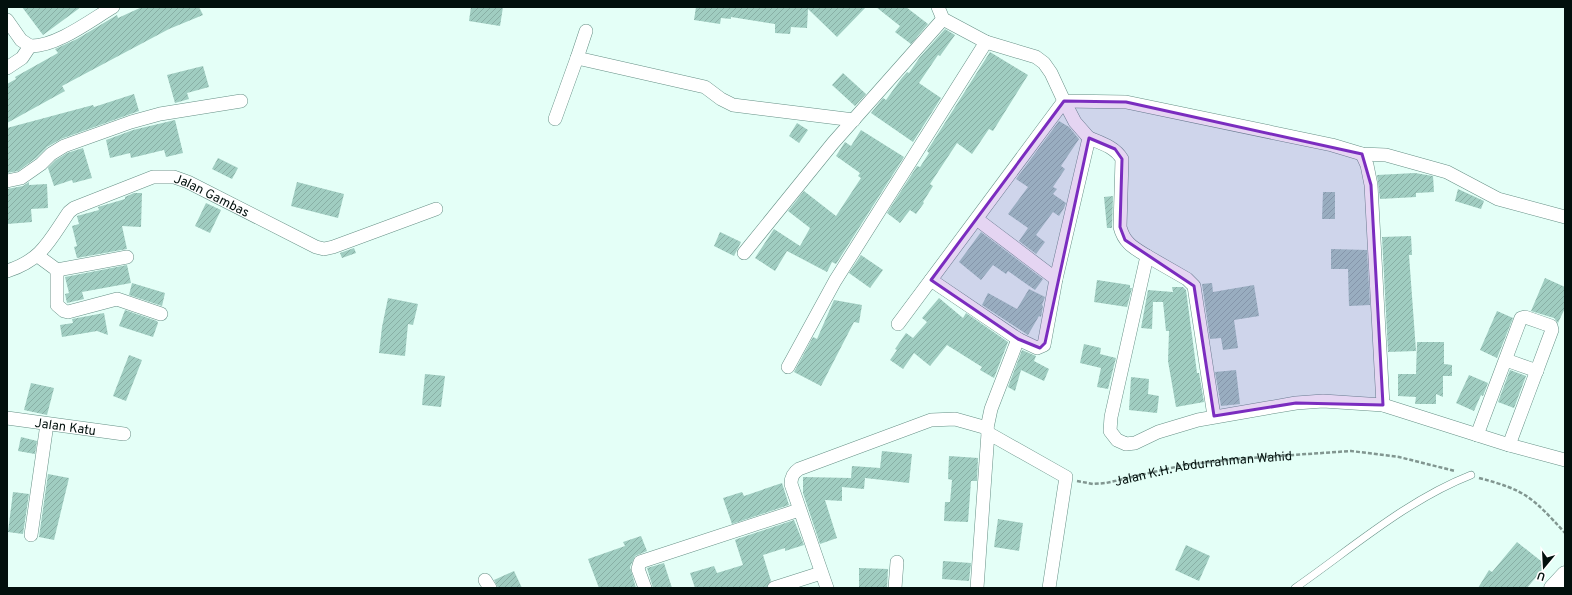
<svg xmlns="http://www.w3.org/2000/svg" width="1572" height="595" viewBox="0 0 1572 595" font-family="Overpass,sans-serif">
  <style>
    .building { fill: url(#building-hatch) }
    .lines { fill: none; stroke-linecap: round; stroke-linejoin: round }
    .service-casing { stroke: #669086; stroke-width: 8 }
    .minor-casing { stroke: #669086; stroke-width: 14 }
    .tertiary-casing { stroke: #669086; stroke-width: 17 }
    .path { stroke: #819690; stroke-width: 2.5; stroke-dasharray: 4 2; stroke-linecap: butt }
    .service { stroke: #fff; stroke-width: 7 }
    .minor { stroke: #fff; stroke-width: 13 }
    .tertiary { stroke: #fff; stroke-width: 16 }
    .marked { fill: #7b2cbf; fill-opacity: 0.2; stroke: #7b2cbf; stroke-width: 3; stroke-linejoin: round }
    .labels { text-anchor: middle; stroke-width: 4; stroke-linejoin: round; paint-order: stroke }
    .street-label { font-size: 13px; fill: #02100d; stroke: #fff }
  </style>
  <defs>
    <pattern id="building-hatch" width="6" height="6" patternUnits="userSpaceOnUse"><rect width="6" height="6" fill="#a0cdc1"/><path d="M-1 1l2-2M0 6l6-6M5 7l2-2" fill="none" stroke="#88afa5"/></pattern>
  </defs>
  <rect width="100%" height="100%" fill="#e4fff7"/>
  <!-- building -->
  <g class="building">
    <polygon points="22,7 81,7 43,35"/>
    <polygon points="142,7 199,7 203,15 169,29 62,86 65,91 7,123 7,84 16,79 15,77 58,53 55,49 77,39 117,15 118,18"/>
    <polygon points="471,7 503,7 500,26 469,21"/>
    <polygon points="696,7 866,7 837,37 808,9 807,28 791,27 790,34 775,33 775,24 731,17 731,19 721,18 720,24 694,20"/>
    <polygon points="876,7 906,7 928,24 911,44 895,32 900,26"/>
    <polygon points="945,29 955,35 940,56 938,55 919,83 941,98 913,142 871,113 883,98 886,100 901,79 907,72 909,73 920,57"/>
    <polygon points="990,52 1028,75 993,131 989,129 972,154 957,143 930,184 933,186 923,202 924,203 916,214 910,210 900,223 887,213 917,166 920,167 929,153 927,151"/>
    <polygon points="203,66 209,87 187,93 189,99 175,103 167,75"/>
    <polygon points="843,73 866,94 855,106 832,85"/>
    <polygon points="134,94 139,111 61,139 47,147 36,158 18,171 7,173 7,128 93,105 94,107"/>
    <polygon points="175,120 183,153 166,157 164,150 131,158 130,153 110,158 106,140 133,130"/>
    <polygon points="1059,121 1069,127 1079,139 1061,166 1065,169 1053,187 1057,189 1053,194 1066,203 1064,208 1059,216 1053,212 1036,235 1045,242 1036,254 1019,241 1028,228 1008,214 1028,187 1016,179"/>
    <polygon points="797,123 808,130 799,143 789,136"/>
    <polygon points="861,130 904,157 836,264 832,262 827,272 787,251 775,271 755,258 774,229 800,246 810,228 788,211 804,191 836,216 861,178 858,176 860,173 836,156 845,142 851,146"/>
    <polygon points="83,148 92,178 73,183 72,180 54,186 48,168 56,160 67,153"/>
    <polygon points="218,158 238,168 232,179 212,169"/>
    <polygon points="1415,173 1433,176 1434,192 1416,193 1416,197 1380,199 1377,175"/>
    <polygon points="29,182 29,185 47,184 48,208 31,209 32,222 7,224 7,189 23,186"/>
    <polygon points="297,182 344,194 338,218 291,206"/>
    <polygon points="1458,189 1484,201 1481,209 1455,201"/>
    <polygon points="1323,192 1335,192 1335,219 1322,219"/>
    <polygon points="134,193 142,193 141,227 122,226 127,249 77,258 74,247 77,246 72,226 79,224 77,216 99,210 98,207 125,199 125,197"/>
    <polygon points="1113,196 1112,228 1107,228 1104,197"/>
    <polygon points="206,203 221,210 210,233 195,226"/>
    <polygon points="720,232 741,242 734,256 714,246"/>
    <polygon points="981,232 1043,279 1035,290 1008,271 1006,274 993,265 981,280 959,262"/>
    <polygon points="1411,236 1412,255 1409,255 1416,351 1388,352 1382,237"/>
    <polygon points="354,248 356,253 342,258 340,253"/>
    <polygon points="1331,249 1367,250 1370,305 1349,306 1348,269 1331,269"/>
    <polygon points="861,255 883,270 870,288 849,273"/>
    <polygon points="127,265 131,283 82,292 84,299 67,303 65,294 69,293 65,277"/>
    <polygon points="1545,278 1565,287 1565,308 1558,323 1554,318 1531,311"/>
    <polygon points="1097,280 1130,285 1130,288 1132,288 1127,307 1094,302"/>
    <polygon points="132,283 165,293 162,306 129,295"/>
    <polygon points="1212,283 1213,292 1254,285 1259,316 1234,320 1238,348 1223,350 1221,338 1210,339 1202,284"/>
    <polygon points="1172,287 1183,287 1186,290 1197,373 1199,373 1204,402 1176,407 1168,361 1169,331 1166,331 1163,302 1153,302 1152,329 1141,328 1148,290 1173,292"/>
    <polygon points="1029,289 1045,297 1042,305 1043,306 1041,317 1039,316 1028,335 982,305 988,293 1017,309"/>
    <polygon points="388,298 418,304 413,325 408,324 405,356 379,353 382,327"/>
    <polygon points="939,298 963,318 966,313 1008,342 994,378 980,370 982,367 947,345 930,366 914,353 903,369 890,360 897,350 895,349 906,333 913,338 927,322 922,318"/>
    <polygon points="834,300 862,305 859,323 854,322 821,386 794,372 813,337 817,339"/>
    <polygon points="125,310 157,321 158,323 153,337 119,326"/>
    <polygon points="1497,311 1513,318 1497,358 1480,350"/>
    <polygon points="104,313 108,335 97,331 62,337 60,325 73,323 72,319"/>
    <polygon points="1417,342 1444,342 1444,364 1452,365 1452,376 1443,376 1443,397 1436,394 1436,404 1415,404 1416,397 1398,396 1398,374 1416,374"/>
    <polygon points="1084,344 1101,348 1100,354 1116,358 1108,389 1097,387 1101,368 1080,363"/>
    <polygon points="1022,350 1036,356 1034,361 1049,369 1044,381 1021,370 1015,391 1008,387"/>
    <polygon points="129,355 142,360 126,401 113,396"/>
    <polygon points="1236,370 1240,404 1221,406 1215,372"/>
    <polygon points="1510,370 1526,376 1514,408 1498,402"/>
    <polygon points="425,374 445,376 441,407 422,405"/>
    <polygon points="1469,375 1488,383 1483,396 1481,395 1474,411 1456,403"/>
    <polygon points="1131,377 1149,379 1148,394 1159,396 1157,413 1129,410"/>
    <polygon points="31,383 54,388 47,415 24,410"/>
    <polygon points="21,437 37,441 35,454 18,451"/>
    <polygon points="882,451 912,454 909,483 865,478 864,489 842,487 842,501 825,500 837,538 820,544 803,493 803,477 851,478 852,466 880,468"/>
    <polygon points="949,456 978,458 977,481 971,481 968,522 944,521 945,502 950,502 952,480 948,479"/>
    <polygon points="48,474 69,478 54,540 39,537"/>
    <polygon points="782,483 789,505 732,524 723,498 742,492 744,496"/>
    <polygon points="13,492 29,494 23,534 8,532"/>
    <polygon points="998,519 1023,523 1019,551 994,547"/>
    <polygon points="794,520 804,545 785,551 785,548 763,555 771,581 766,588 695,588 690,573 714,566 717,573 743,565 735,540 737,539"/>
    <polygon points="641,536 647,551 635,556 630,567 636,588 599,588 588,559 625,546 623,542"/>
    <polygon points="1517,542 1546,565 1527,588 1478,588 1489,570 1492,572"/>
    <polygon points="1186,545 1210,556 1199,581 1175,570"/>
    <polygon points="943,561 971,563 969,581 942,579"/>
    <polygon points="664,563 672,588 653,588 647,568"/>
    <polygon points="859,568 888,569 887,588 859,588"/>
    <polygon points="514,571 522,588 498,588 494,580"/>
  </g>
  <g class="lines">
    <defs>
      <path id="service" d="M1295,588C1351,549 1407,500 1471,475"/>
      <g id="minor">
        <polyline points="938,7 943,19 986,42 1036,57 1044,63 1051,73 1064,101 1126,102 1332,145 1362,154 1386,155 1447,172 1498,199 1565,217"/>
        <polyline points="7,20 21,40 30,46"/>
        <polyline points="586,31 577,58 705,87 721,99 733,105 854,120"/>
        <path d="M30,46C56,47 91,20 113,7"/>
        <polyline points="7,68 22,58 30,46"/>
        <polyline points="555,119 577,58"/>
        <polyline points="1362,154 1367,165 1371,185 1383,405"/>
        <polyline points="7,181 21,178 41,164 51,154 64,146 131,122 160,114 241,101"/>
        <polyline points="978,220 1056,279"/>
        <polyline points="744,253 833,143 943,19"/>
        <polyline points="38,256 57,270 127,257"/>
        <polyline points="1147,256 1187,279 1194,286 1214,416"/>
        <polyline points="57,270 57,305 64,311 68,312 117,299 161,314"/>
        <path id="s2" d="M7,271C42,260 49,241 69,212L74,208L153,177H174L188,182L316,247L324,249L333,247L436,209"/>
        <path d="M931,280L1018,339L1037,348L1044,345L1056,279L1089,138C1101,143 1115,147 1122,159L1120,227C1124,243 1134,248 1147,256L1111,417L1110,431L1117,440L1126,444L1135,443L1158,432L1198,420L1296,403L1323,401L1383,405L1509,445L1565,460"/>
        <polyline points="898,324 1064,101 1075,122 1089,138"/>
        <polyline points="1506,360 1537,371"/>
        <polyline points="788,367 835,281 986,42"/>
        <path id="s3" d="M7,418L124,434"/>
        <polyline points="987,428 991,409 1018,339"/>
        <polyline points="1477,435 1521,318 1525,317 1551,326 1552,330 1509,445"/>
        <polyline points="31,535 47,424"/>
        <polyline points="485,580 490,588"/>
        <polyline points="645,588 638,569 640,562 799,510"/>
        <polyline points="774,588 821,573"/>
        <path d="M827,588L791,484C791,477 793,473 799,469L931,420L955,419L987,428L988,433"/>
        <polyline points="895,588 897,562"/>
        <polyline points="977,588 988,433 1066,477 1049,588"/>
      </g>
      <polyline id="tertiary" points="1552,588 1565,574"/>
    </defs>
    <!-- service casing -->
    <use href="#service" class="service-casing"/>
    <!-- minor casing -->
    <use href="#minor" class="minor-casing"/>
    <!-- tertiary casing -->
    <use href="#tertiary" class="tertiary-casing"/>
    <!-- path -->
    <g class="path">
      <path d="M1479,478C1526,490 1533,498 1565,533"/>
      <path id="s1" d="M1077,481L1093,484L1106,483L1184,465L1235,459L1351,451L1399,457L1455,471"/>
    </g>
    <!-- service -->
    <use href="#service" class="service"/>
    <!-- minor -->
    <use href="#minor" class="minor"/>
    <!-- tertiary -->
    <use href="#tertiary" class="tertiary"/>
  </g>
  <!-- marked area -->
  <path class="marked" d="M1064,101L1126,102L1362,154L1371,185L1383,405L1296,403L1214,416L1194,286L1125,240L1120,227L1122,159L1115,149L1089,138L1045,343L1040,348L1018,339L931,280Z"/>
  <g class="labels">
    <!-- street labels -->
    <g class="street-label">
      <text dy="5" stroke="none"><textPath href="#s2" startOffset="242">Jalan Gambas</textPath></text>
      <text dy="5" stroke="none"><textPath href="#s3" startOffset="59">Jalan Katu</textPath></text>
      <text dy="5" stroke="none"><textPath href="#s1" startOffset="128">Jalan K.H. Abdurrahman Wahid</textPath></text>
    </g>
  </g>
  <!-- border -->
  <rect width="1572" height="595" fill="none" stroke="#02100d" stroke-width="16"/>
  <!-- north arrow -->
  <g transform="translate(1544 567) rotate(198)" stroke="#ffffff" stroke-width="3" paint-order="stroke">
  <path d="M0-3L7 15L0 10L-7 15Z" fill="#02100d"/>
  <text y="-6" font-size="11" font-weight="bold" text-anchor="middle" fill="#02100d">U</text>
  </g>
</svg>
